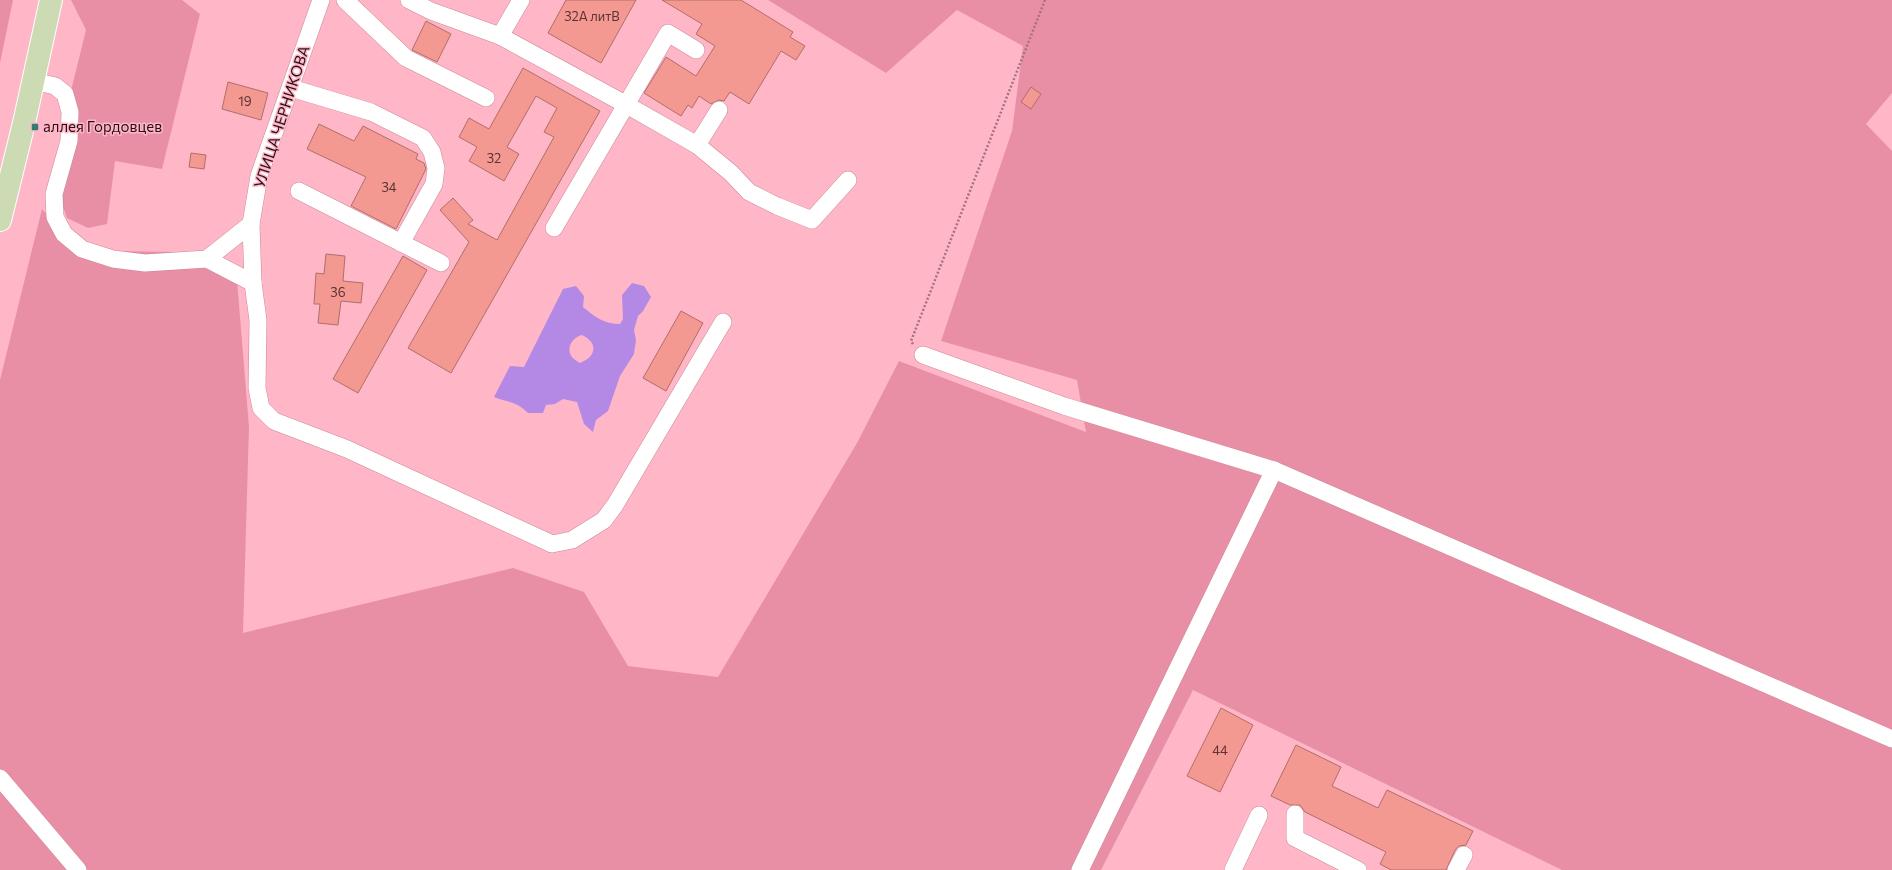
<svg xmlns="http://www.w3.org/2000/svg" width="1892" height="870" viewBox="0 0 1892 870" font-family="Commissioner,sans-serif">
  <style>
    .green { fill: #e98fa5 }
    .water { fill: #b489e6; fill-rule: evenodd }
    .building { fill: #f39992; stroke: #b06e69 }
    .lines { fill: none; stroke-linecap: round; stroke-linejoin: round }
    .minor-casing { stroke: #cc8797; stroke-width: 18 }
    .major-casing { stroke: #fff; stroke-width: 24 }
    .path { stroke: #a6727e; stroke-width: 2.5; stroke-dasharray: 2 2; stroke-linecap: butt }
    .minor { stroke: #fff; stroke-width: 17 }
    .major { stroke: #cddbb4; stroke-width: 22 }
    .poi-dot { fill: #347b72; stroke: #ffb7c7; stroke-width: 1.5 }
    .labels { text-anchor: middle; stroke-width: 3; stroke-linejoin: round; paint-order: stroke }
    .number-label { font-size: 13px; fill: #5b3234 }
    .street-label { font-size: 15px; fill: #280f15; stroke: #ffb7c7 }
    .poi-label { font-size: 15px; fill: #280f15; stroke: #ffb7c7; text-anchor: start }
  </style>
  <rect width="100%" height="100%" fill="#ffb7c7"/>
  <!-- green -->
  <g class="green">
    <polygon points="0,0 13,0 0,63"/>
    <polygon points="71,0 182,0 200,14 162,169 115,161 107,224 88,228 67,218 59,195 64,119 86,30"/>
    <polygon points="768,0 1892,0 1892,93 1866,124 1892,151 1892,870 1562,870 1193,690 1101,870 0,870 0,380 42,209 53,222 76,237 111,251 172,252 237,280 249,427 243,633 513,568 584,592 628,666 718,677 857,443 899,361 1086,432 1077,380 941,341 1012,131 1023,46 957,10 886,73"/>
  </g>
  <!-- water -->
  <path class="water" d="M632,283L644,286L651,297L643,311L638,316L634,330L636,340L634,354L620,376L608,411L596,420L593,432L584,424L577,402L563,399L555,404L546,405L543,413H528C516,401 509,403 494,397L510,366L524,367L563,289L576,286L584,296L583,307C595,317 604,324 620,324L623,319L622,295ZM582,335C599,343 596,357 580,363C577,361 573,359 572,357C565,348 573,337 582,335Z"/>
  <!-- building -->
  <g class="building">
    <polygon points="566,0 636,0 601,63 548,33"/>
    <polygon points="662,0 741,0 793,32 790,37 805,46 796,60 781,51 749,104 730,92 724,101 719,100 711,104 699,96 692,108 688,105 681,116 644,93 666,57 696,76 715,46 696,34 702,24"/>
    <polygon points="426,21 451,34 437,62 412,50"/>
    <polygon points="523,68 600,111 451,373 408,348 469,242 440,210 453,198 473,220 468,224 497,240 554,137 544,132 557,108 536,96 507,147 519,154 504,181 469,161 477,147 459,137 469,118 489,129"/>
    <polygon points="228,82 268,93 261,120 222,109"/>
    <polygon points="1031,87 1041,94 1031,109 1021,102"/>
    <polygon points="319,124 354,141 363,126 418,154 416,159 424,163 426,169 396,229 351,206 366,177 307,149"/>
    <polygon points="191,153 206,155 204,169 189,167"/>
    <polygon points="326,254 345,256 343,281 363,283 361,303 341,301 338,325 318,323 320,304 314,304 316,273 324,274"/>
    <polygon points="403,256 427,270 358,393 333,379"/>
    <polygon points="681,311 703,323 666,391 643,378"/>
    <polygon points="1221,708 1253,725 1220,792 1187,776"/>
    <polygon points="1296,745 1341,767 1332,786 1378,808 1387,790 1473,831 1466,845 1459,846 1455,850 1446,870 1391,870 1380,864 1386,852 1305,812 1300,805 1290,805 1271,796"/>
  </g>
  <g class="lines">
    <defs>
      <g id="minor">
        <polyline points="321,0 259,176 251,224 253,283 258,320 257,388 261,408 274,421 347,449 552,544 572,540 604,520 615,505 723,322"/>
        <polyline points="345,0 406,58 486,98"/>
        <polyline points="409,0 431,11 500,36 625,104 697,145 731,173 749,192 777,206 812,220 848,180"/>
        <polyline points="500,36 521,0"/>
        <polyline points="34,81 55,86 65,94 70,112 69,141 54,194 55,217 64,234 82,249 113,259 145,263 207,259 251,224"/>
        <polyline points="291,88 371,112 423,138 432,152 436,168 434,184 401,243"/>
        <polyline points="697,145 719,110"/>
        <polyline points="299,191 441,263"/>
        <polyline points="554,228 668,33 696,50"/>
        <polyline points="207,259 253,283"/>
        <polyline points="923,355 1064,406 1274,470 1892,739"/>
        <polyline points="0,778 78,870"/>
        <polyline points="1295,814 1295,838 1358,870"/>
        <polyline points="1080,870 1274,470"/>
        <polyline points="1233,870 1259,815"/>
        <polyline points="1456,870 1464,855"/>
      </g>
      <polyline id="major" points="0,220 24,123 51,0"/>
    </defs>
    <!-- minor casing -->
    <use href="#minor" class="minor-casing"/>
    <!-- major casing -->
    <use href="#major" class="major-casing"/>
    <!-- path -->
    <polyline class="path" points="913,344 911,341 1045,0"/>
    <!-- minor -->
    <use href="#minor" class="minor"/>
    <!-- major -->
    <use href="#major" class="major"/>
  </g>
  <!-- markers -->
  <rect class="poi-dot" x="31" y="123" width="8" height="8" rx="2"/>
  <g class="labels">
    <!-- number labels -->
    <g class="number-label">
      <text x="592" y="21">32А литВ</text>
      <text x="245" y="106">19</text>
      <text x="494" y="163">32</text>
      <text x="389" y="192">34</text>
      <text x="338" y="297">36</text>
      <text x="1220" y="755">44</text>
    </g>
    <!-- street labels -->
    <g class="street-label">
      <text transform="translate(282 117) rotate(-72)" y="5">УЛИЦА ЧЕРНИКОВА</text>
    </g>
    <!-- poi labels -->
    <g class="poi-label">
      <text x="43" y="132">аллея Гордовцев</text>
    </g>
  </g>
</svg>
